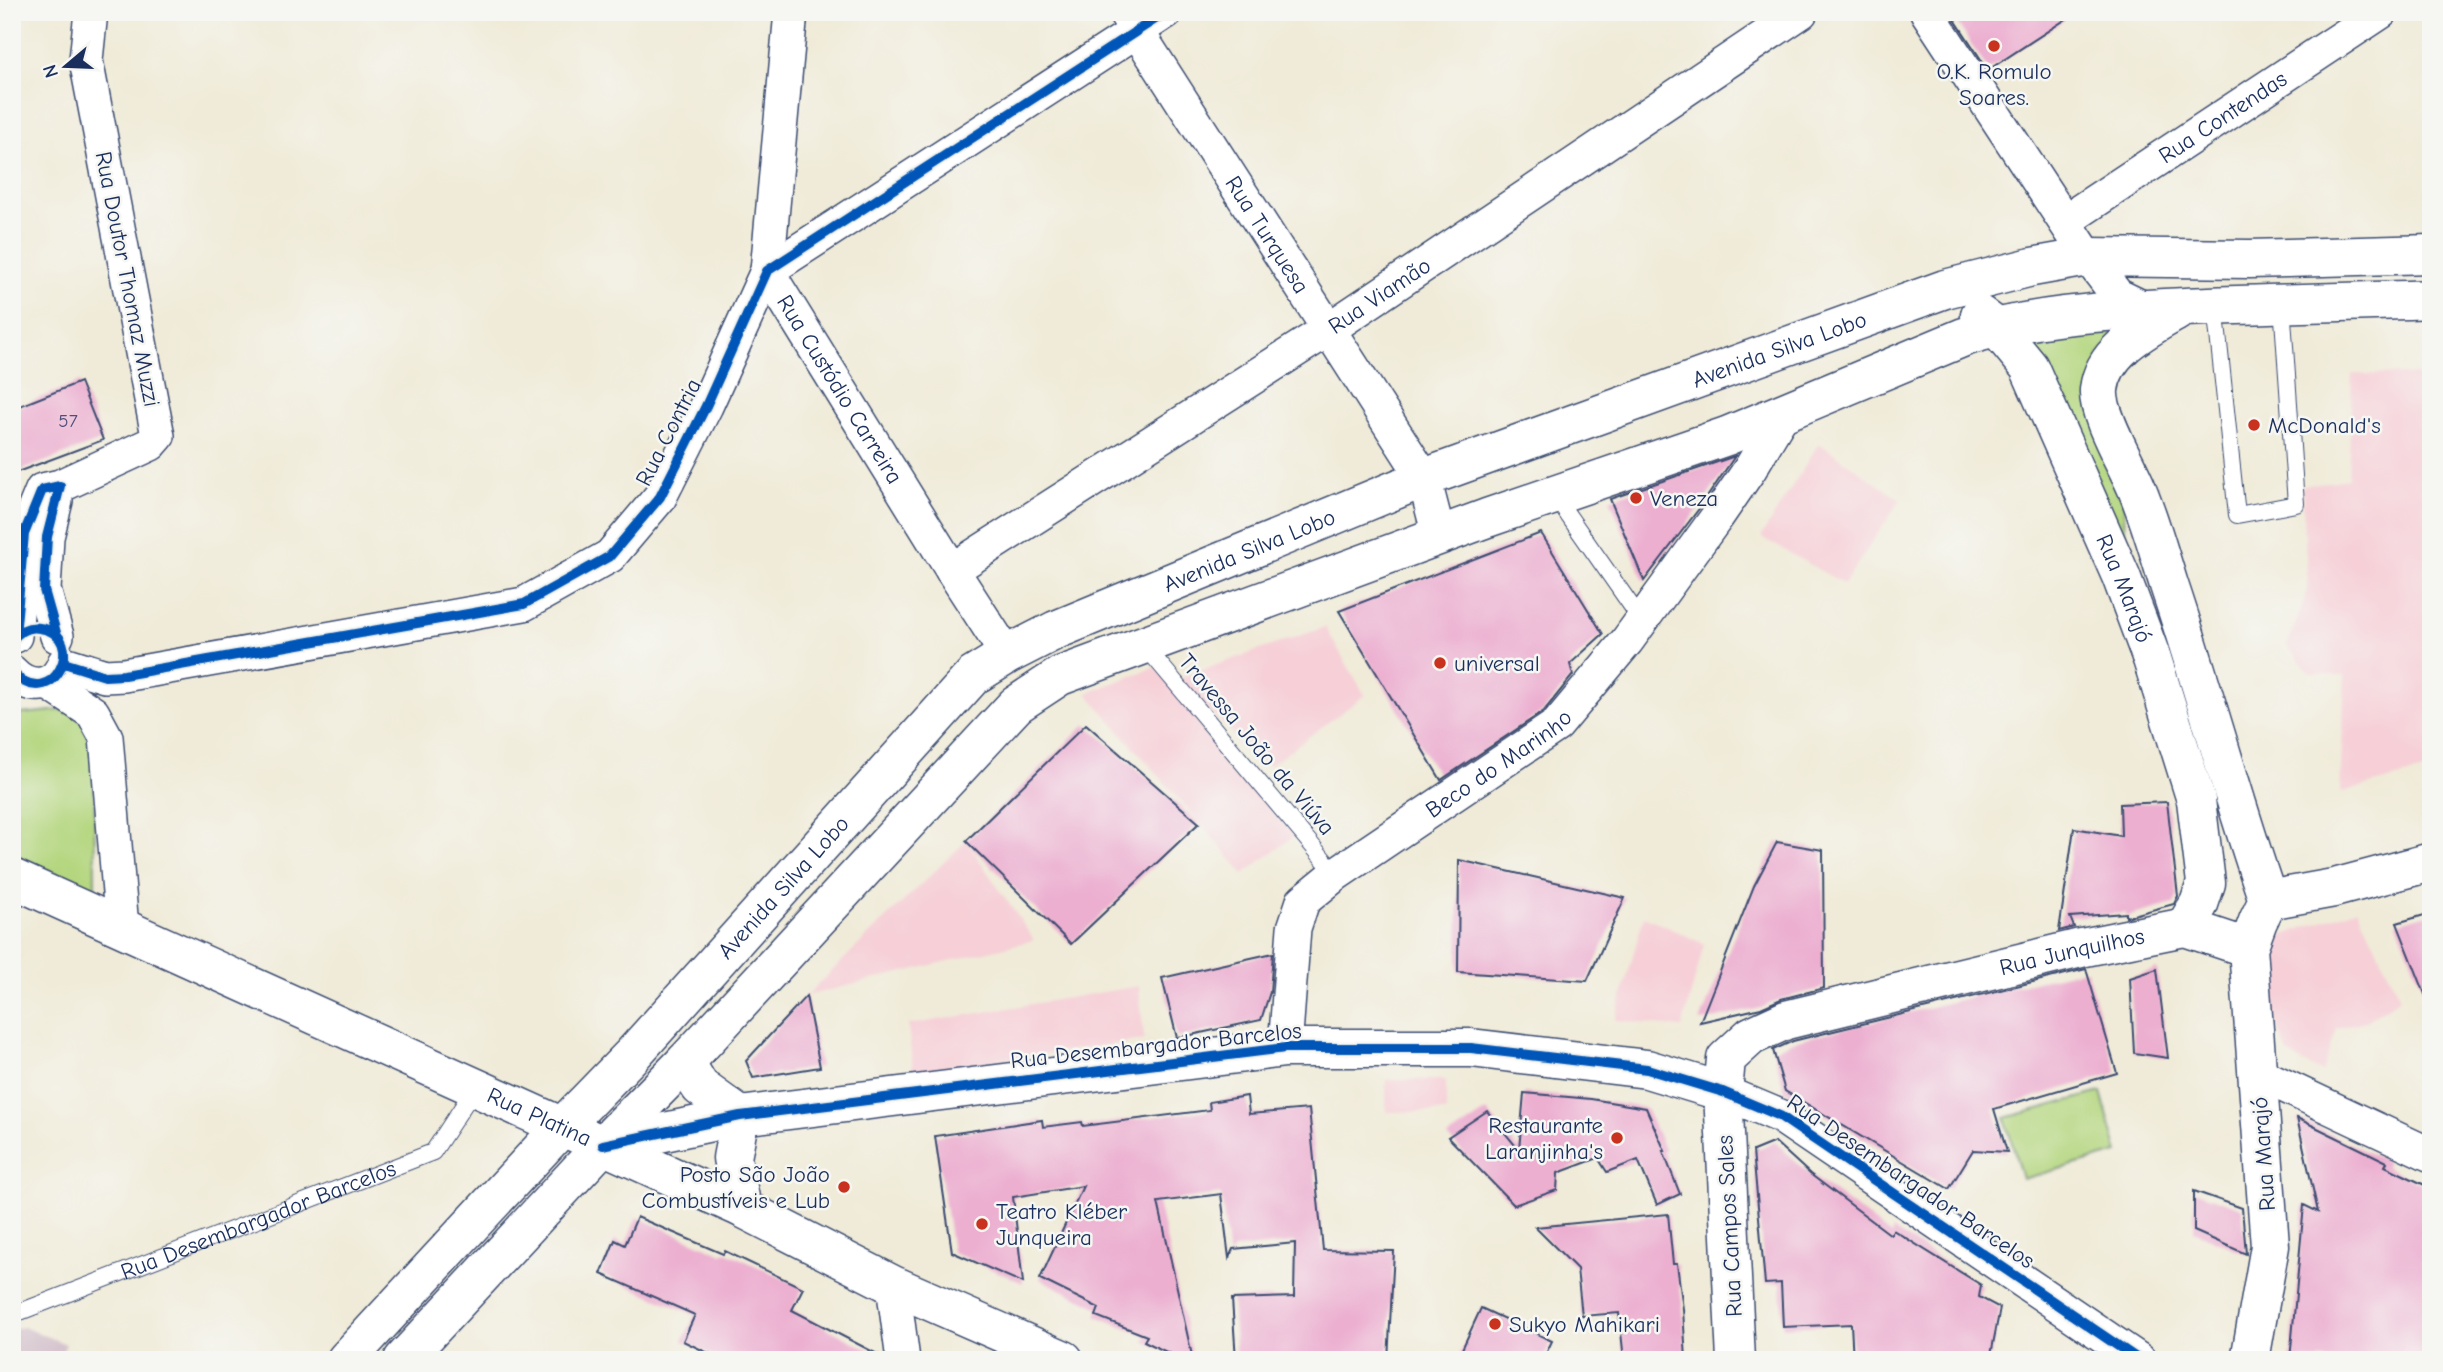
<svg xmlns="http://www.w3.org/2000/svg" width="2443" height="1372" viewBox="0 0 2443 1372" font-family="'Comic Neue',sans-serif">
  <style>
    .built { fill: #f6cfd7 }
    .industrial { fill: #d1bdc9 }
    .green { fill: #b4d67e; stroke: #68826e; stroke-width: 2 }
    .building { fill: #ecafd0 }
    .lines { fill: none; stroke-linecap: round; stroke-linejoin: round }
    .lane-casing { stroke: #3b4b70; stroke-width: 18 }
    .street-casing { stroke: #3b4b70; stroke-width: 36 }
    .secondary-casing { stroke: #3b4b70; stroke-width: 41 }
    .lane { stroke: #fff; stroke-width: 16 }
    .street { stroke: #fff; stroke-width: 33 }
    .secondary { stroke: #fff; stroke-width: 38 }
    .cycleway-casing { stroke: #f6f6f2; stroke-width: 15 }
    .cycleway { stroke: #0057b8; stroke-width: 10 }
    .poi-dot { fill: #c8321e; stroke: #f6f6f2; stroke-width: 2.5 }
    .labels { text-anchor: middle; stroke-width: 5; stroke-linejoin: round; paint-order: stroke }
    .number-label { font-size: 19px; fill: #4f4f7a }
    .poi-label { font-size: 23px; fill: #1b2f5e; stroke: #f6f6f2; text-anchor: start }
    .street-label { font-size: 23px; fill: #1b2f5e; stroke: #f6f6f2 }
  </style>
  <rect width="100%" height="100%" fill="#f6f6f2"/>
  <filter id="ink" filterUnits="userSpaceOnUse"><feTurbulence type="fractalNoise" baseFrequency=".0143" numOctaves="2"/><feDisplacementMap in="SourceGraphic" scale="14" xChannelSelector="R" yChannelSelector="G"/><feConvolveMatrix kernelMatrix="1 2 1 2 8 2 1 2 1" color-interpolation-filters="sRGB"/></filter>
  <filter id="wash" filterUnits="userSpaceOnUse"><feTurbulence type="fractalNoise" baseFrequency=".00686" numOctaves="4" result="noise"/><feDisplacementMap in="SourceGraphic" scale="28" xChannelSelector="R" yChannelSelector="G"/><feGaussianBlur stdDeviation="1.57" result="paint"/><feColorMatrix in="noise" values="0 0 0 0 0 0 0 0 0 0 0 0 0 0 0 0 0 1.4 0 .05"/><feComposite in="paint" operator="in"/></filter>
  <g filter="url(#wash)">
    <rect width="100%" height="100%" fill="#f0ebd8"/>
    <!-- built -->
    <g class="built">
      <polygon points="2352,374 2431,375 2431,769 2340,793 2345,675 2310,673 2287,646 2308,590 2302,486 2348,479"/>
      <polygon points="1819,443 1900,500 1844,584 1761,537"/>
      <polygon points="1325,627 1365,695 1269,766 1174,680"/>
      <polygon points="1155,667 1294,836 1244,874 1087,693"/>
      <polygon points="966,841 1034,940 806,996"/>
      <polygon points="2358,908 2400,998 2366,1021 2337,1028 2322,1073 2288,1054 2248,948"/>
      <polygon points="1644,916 1704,944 1682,1028 1615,1020"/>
      <polygon points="1139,986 1144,1040 913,1072 908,1025"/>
      <rect x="1386" y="1080" width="60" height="32"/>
    </g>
    <!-- industrial -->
    <polygon class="industrial" points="23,1327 66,1344 59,1360 12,1360 12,1329"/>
    <!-- green -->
    <g class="green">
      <polygon points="2077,334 2117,334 2098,356 2124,506 2125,545 2031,345"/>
      <polygon points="72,709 94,734 95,891 12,854 12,715"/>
      <polygon points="2101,1092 2118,1153 2022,1179 2005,1118"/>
    </g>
    <g id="blocks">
      <!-- building -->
      <g class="building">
        <polygon points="1950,12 2077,12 1988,70"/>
        <polygon points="80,382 103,440 12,474 12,409"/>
        <polygon points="1735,456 1701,506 1644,581 1610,499"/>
        <polygon points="1541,533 1603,634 1570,664 1573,675 1544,711 1441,780 1339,611"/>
        <polygon points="1086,724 1199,823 1071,944 966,841"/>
        <polygon points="2167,802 2178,896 2174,904 2126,917 2126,913 2070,917 2074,927 2059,931 2074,828 2121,836 2120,804"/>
        <polygon points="1777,842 1823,850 1824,988 1781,999 1761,1008 1700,1022 1754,886"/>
        <polygon points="1459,860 1625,898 1587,981 1458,972"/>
        <polygon points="2431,913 2431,1004 2429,1004 2397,923"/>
        <polygon points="1273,953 1270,992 1261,1020 1177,1038 1162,978"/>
        <polygon points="2086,969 2117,1073 1994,1109 2007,1152 1973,1150 1949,1189 1785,1091 1773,1050 1793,1041"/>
        <polygon points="2157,969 2168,1058 2134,1053 2130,978"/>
        <polygon points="806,996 820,1067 753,1078 746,1061"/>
        <polygon points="1524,1093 1591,1099 1646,1108 1665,1151 1663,1151 1680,1194 1657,1205 1638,1160 1607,1172 1598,1158 1558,1173 1557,1190 1514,1205 1448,1137 1487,1111 1519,1150"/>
        <polygon points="1247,1096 1249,1114 1309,1109 1323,1250 1394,1251 1388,1360 1236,1360 1232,1299 1294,1297 1295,1243 1233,1249 1229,1258 1221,1194 1158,1202 1193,1360 1183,1360 1144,1341 1147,1336 1096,1316 1099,1308 1040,1279 1083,1186 1013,1197 1023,1283 952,1252 935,1136 1042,1120 1043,1127 1082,1122 1083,1126 1210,1110 1209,1102"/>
        <polygon points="2297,1118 2387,1162 2385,1166 2431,1188 2431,1360 2290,1360 2304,1205 2318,1212"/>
        <polygon points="1775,1142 1810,1174 1891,1235 1893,1230 1981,1285 1979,1297 2000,1308 1990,1360 1853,1360 1851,1324 1783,1327 1781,1283 1765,1284 1753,1151"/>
        <polygon points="2194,1191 2242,1208 2246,1254 2194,1231"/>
        <polygon points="1668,1214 1673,1264 1677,1264 1683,1309 1686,1360 1624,1360 1619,1313 1582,1316 1577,1269 1535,1227"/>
        <polygon points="637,1217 723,1254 725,1251 803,1288 792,1310 883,1357 884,1360 723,1360 683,1341 695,1315 601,1274 615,1240 625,1245"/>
        <polygon points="1481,1308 1552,1341 1543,1360 1457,1360"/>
      </g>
    </g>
  </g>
  <g filter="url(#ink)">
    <use href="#blocks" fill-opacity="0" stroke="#3b4b70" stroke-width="2"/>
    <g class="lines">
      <defs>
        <g id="lane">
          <polyline points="2215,305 2237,515 2296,504 2282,304"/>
          <polyline points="1554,495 1642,621"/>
          <polyline points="1144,645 1336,874"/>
          <path id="s1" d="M12,1315L433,1152L475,1088"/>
        </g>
        <g id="street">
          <path id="s2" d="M791,12L767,271L952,570L1007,655"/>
          <polyline points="1927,12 2088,257 2117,295 2146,309"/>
          <path id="s3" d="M1126,14L1424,478L1439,536"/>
          <path id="s4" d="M2065,221L2381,12"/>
          <polyline points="56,501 47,537 44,590 57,636"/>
          <path id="s5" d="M952,570L1329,329L1801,12"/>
          <polyline points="15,636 24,534 42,490 60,486 151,444 158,436 86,60 91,12"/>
          <polyline points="64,663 105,676 124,675 524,604 610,556 660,497 706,406 767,271 1166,12"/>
          <path d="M12,672C27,688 51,690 62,668"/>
          <polyline points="48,683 93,713 106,737 122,928"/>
          <path id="s6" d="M1285,1048L1294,928L1303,901L1336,874L1557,725L1627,641L1717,517L1750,469L1784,412"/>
          <polyline points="2257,1073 2431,1155"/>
          <polyline points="1723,1092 1780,1116 2139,1360"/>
          <polyline points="893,1285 903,1360"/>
        </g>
        <g id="secondary">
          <path d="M2179,310C2149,328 2103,349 2099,390C2097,415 2127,464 2137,489C2150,520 2159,553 2169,585C2204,689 2232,796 2268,900"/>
          <path id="s7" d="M1980,315L1996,327L2029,367L2121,576L2152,659L2196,800L2206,883L2199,904L2185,927"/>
          <path id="s8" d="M12,878L742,1208L893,1285L1064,1360"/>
          <polyline points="685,1062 700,1087 740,1116"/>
          <polyline points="740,1116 732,1158 742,1208"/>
          <polyline points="603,1145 740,1116 1285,1048 1471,1048 1647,1069 1723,1092"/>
          <path id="s9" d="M346,1360L562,1127L632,1055L973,676L1007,655L1056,630L1424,478L1945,289L2032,267L2088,257L2250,259L2431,254"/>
          <path d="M403,1360L603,1145L685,1062L1016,705L1060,676L1487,518L1727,436L1964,337C2029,316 2096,312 2164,308C2253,303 2342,303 2431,299"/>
          <path id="s10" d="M1736,1360L1723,1092L1726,1059L1751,1036L1786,1020L2081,948L2185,927L2248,948"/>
          <polyline points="2250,1360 2270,1246 2248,948 2258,921 2268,900 2334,888 2431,862"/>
        </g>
      </defs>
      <!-- lane casing -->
      <use href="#lane" class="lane-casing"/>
      <!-- street casing -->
      <use href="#street" class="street-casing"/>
      <!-- secondary casing -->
      <use href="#secondary" class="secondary-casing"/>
      <!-- lane -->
      <use href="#lane" class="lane"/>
      <!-- street -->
      <use href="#street" class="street"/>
      <!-- secondary -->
      <use href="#secondary" class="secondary"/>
      <defs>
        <g id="cycleway">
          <polyline points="15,636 24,534 42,490 60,486 47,537 44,590 57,636"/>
          <path d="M12,641C18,631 28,626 40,628C90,635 53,716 12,672"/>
          <polyline points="64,663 105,676 124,675 524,604 610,556 660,497 706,406 767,271 1166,12"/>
          <polyline points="603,1145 740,1116 1285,1048 1471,1048 1647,1069 1723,1092 1780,1116 2139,1360"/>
        </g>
      </defs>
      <!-- cycleway casing -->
      <use href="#cycleway" class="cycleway-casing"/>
      <!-- cycleway -->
      <use href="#cycleway" class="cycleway"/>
    </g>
  </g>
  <!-- markers -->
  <g class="poi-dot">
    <circle cx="1994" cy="46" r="7"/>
    <circle cx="2254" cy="425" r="7"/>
    <circle cx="1636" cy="498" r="7"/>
    <circle cx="1440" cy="663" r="7"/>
    <circle cx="1617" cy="1138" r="7"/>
    <circle cx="844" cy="1187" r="7"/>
    <circle cx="982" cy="1224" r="7"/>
    <circle cx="1495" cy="1324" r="7"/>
  </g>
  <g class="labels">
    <!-- number labels -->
    <g class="number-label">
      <text x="68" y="427">57</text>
    </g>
    <!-- poi labels -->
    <g class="poi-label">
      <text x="1994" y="79" text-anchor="middle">O.K. Romulo<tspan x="1994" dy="26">Soares.</tspan></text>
      <text x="2268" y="433">McDonald's</text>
      <text x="1650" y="506">Veneza</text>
      <text x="1454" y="671">universal</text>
      <text x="1603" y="1133" text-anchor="end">Restaurante<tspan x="1603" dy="26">Laranjinha's</tspan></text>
      <text x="830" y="1182" text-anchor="end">Posto São João<tspan x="830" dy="26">Combustíveis e Lub</tspan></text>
      <text x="996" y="1219">Teatro Kléber<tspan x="996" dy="26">Junqueira</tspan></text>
      <text x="1509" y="1332">Sukyo Mahikari</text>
    </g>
    <!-- street labels -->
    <g class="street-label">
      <text dy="8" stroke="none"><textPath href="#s4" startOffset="189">Rua Contendas</textPath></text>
      <text dy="8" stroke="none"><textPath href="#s3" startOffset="262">Rua Turquesa</textPath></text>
      <text transform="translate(128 279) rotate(79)" y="8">Rua Doutor Thomaz Muzzi</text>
      <text dy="8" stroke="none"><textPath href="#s5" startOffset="508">Rua Viamão</textPath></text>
      <text dy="8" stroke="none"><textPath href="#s9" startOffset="1799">Avenida Silva Lobo</textPath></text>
      <text dy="8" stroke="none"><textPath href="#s2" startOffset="399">Rua Custódio Carreira</textPath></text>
      <text transform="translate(668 432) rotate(-63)" y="8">Rua Contria</text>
      <text dy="8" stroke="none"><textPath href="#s9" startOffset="1232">Avenida Silva Lobo</textPath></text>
      <text dy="8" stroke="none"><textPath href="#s7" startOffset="313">Rua Marajó</textPath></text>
      <text transform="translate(1257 744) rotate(50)" y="8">Travessa João da Viúva</text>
      <text dy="8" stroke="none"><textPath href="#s6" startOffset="388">Beco do Marinho</textPath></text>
      <text dy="8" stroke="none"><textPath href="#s9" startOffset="644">Avenida Silva Lobo</textPath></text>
      <text dy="8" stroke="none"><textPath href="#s10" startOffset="668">Rua Junquilhos</textPath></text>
      <text transform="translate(1156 1045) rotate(-6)" y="8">Rua Desembargador Barcelos</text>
      <text dy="8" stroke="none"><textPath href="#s8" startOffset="579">Rua Platina</textPath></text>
      <text transform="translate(2263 1154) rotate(-94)" y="8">Rua Marajó</text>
      <text transform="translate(1911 1181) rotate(34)" y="8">Rua Desembargador Barcelos</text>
      <text dy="8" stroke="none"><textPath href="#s1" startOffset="264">Rua Desembargador Barcelos</textPath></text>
      <text transform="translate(1729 1226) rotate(-93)" y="8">Rua Campos Sales</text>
    </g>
  </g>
  <!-- margin -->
  <rect width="2443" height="1372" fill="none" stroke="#f6f6f2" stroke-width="42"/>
  <!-- north arrow -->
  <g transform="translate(66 66) rotate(251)" stroke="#f6f6f2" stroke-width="5" paint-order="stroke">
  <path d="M0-5L12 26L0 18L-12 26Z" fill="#1b2f5e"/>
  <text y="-10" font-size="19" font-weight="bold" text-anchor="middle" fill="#1b2f5e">N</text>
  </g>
</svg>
